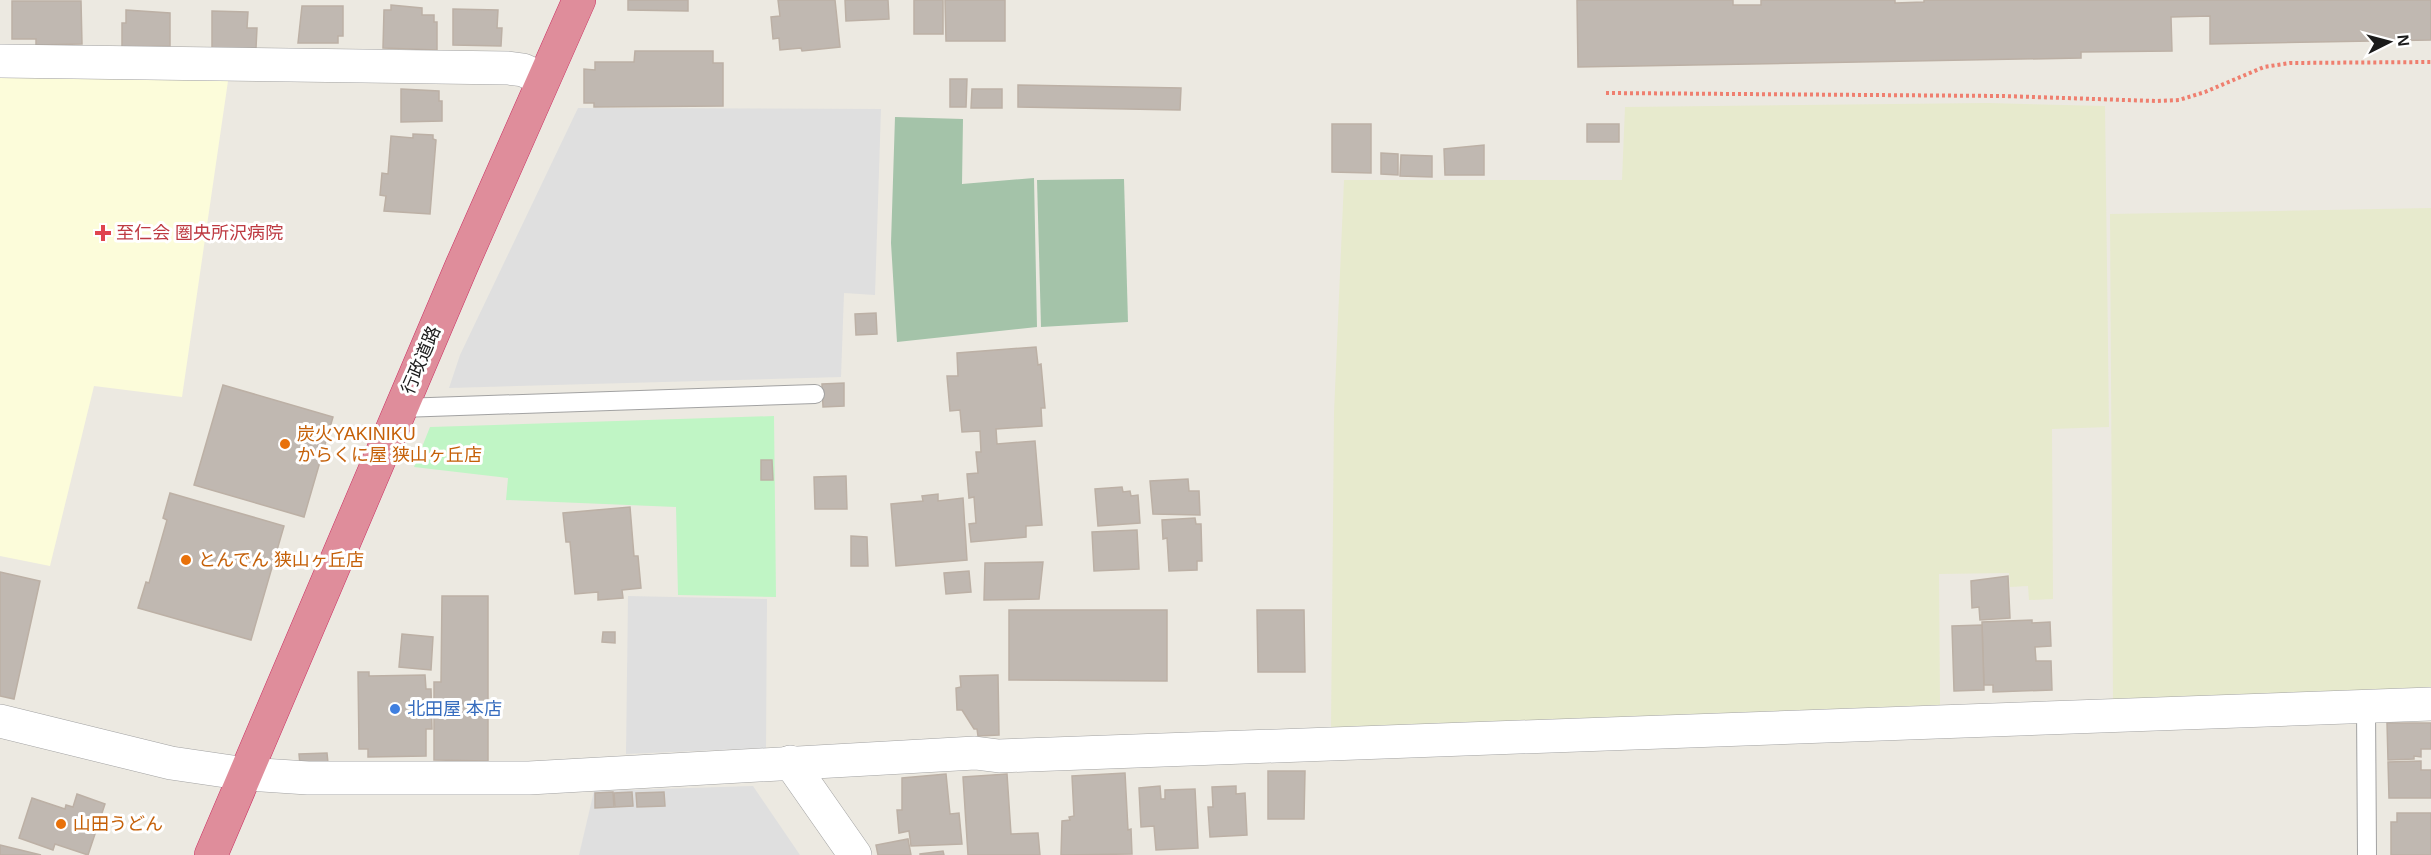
<svg xmlns="http://www.w3.org/2000/svg" width="2431" height="855" viewBox="0 0 2431 855" font-family="Arial,'Noto Sans JP',sans-serif">
  <style>
    .education { fill: #fcfcda }
    .farmland { fill: #e7eacd }
    .cemetery { fill: #a4c3a9 }
    .park { fill: #c0f5c5 }
    .parking { fill: #dfdfdf }
    .building { fill: #c0b8b1; stroke: #bcb0a5; stroke-width: 1.5 }
    .lines { fill: none; stroke-linecap: round; stroke-linejoin: round }
    .lane-casing { stroke: #a2a2a2; stroke-width: 20 }
    .street-casing { stroke: #a2a2a2; stroke-width: 34 }
    .highway-casing { stroke: #c92f61; stroke-width: 34 }
    .path { stroke: #ef7f6f; stroke-width: 4; stroke-dasharray: 3 3; stroke-linecap: butt }
    .lane { stroke: #fff; stroke-width: 18 }
    .street { stroke: #fff; stroke-width: 33 }
    .highway { stroke: #df8d9b; stroke-width: 33 }
    .health-dot { fill: #e0444e; stroke: #fff; stroke-width: 2 }
    .food-dot { fill: #e8710a; stroke: #fff; stroke-width: 2 }
    .shop-dot { fill: #3f7fe0; stroke: #fff; stroke-width: 2 }
    .labels { text-anchor: middle; stroke-width: 6; stroke-linejoin: round; paint-order: stroke }
    .health-label { font-size: 18px; fill: #be3a42; stroke: #fff; text-anchor: start }
    .street-label { font-size: 18px; fill: #1b1b1b; stroke: #fff }
    .food-label { font-size: 18px; fill: #c56008; stroke: #fff; text-anchor: start }
    .shop-label { font-size: 18px; fill: #366cbe; stroke: #fff; text-anchor: start }
  </style>
  <rect width="100%" height="100%" fill="#ece9e1"/>
  <!-- education -->
  <polygon class="education" points="0,78 228,81 182,397 94,386 50,566 0,556"/>
  <!-- farmland -->
  <g class="farmland">
    <polygon points="1988,103 2105,106 2109,427 2052,429 2053,599 2029,600 2028,586 2010,587 2009,573 1939,574 1940,705 1331,728 1334,413 1344,180 1622,180 1625,107"/>
    <polygon points="2431,208 2431,687 2113,702 2110,214"/>
  </g>
  <!-- cemetery -->
  <g class="cemetery">
    <polygon points="895,117 963,119 962,184 1034,178 1037,327 897,342 891,243"/>
    <polygon points="1124,179 1128,322 1041,327 1037,180"/>
  </g>
  <!-- park -->
  <polygon class="park" points="774,416 776,597 678,595 676,507 506,500 508,478 414,467 430,427"/>
  <!-- parking -->
  <g class="parking">
    <polygon points="578,108 881,109 875,295 844,293 841,377 449,388 460,355"/>
    <polygon points="628,596 767,599 766,748 626,754"/>
    <polygon points="753,786 800,855 579,855 594,791"/>
  </g>
  <!-- building -->
  <g class="building">
    <polygon points="628,0 688,0 688,11 628,10"/>
    <polygon points="778,0 835,0 840,47 802,51 801,48 780,50 779,38 773,39 771,17 780,16"/>
    <polygon points="845,0 888,0 889,19 846,21"/>
    <rect x="914" y="0" width="29" height="34"/>
    <polygon points="945,0 1005,0 1005,41 946,41"/>
    <polygon points="1577,0 1733,0 1733,5 1761,5 1761,0 1895,0 1895,3 1924,2 1924,0 2431,0 2431,40 2210,44 2210,16 2171,17 2172,51 2081,52 2081,58 1578,67"/>
    <polygon points="12,1 81,1 82,44 36,45 36,39 12,39"/>
    <polygon points="391,5 422,8 422,15 434,15 434,22 437,22 437,50 383,48 384,10 391,10"/>
    <polygon points="302,6 343,6 343,36 338,36 338,43 298,43"/>
    <polygon points="453,9 498,10 497,28 502,28 501,46 453,45"/>
    <polygon points="126,10 170,13 170,46 122,47 122,23 126,23"/>
    <polygon points="212,11 248,12 247,28 257,28 256,48 212,48"/>
    <polygon points="635,51 713,51 713,63 723,63 723,106 594,107 594,103 584,103 584,69 595,70 595,62 634,62"/>
    <polygon points="950,79 967,79 966,107 950,107"/>
    <polygon points="1018,85 1181,88 1180,110 1018,107"/>
    <polygon points="401,89 439,91 439,101 442,101 442,121 401,122"/>
    <polygon points="972,89 1002,89 1002,108 971,108"/>
    <polygon points="1332,124 1371,124 1371,173 1332,172"/>
    <rect x="1587" y="124" width="32" height="18"/>
    <polygon points="413,134 433,135 433,139 436,140 430,214 384,211 386,196 380,195 382,173 388,174 391,136 413,138"/>
    <polygon points="1484,145 1484,175 1445,175 1444,149"/>
    <polygon points="1381,153 1398,154 1398,175 1381,174"/>
    <polygon points="1401,155 1432,156 1432,177 1400,176"/>
    <polygon points="876,313 877,334 856,335 855,314"/>
    <polygon points="1036,347 1038,365 1041,364 1045,408 1041,408 1042,426 996,429 997,444 1035,441 1042,525 1026,526 1026,537 971,542 969,524 976,523 974,497 969,498 967,474 978,473 976,452 981,452 980,431 962,432 960,410 950,411 947,376 958,376 957,353"/>
    <polygon points="844,383 844,406 823,407 822,384"/>
    <polygon points="223,385 333,417 304,517 194,485"/>
    <polygon points="761,460 772,460 773,480 761,480"/>
    <polygon points="846,476 847,509 815,509 814,477"/>
    <polygon points="1188,479 1189,491 1199,491 1200,515 1153,514 1150,481"/>
    <polygon points="1122,487 1123,492 1130,491 1131,496 1138,495 1140,523 1098,526 1095,489"/>
    <polygon points="170,493 284,526 251,640 138,608 146,582 149,583 167,520 163,518"/>
    <polygon points="938,494 938,501 963,498 967,560 896,566 891,504 923,501 922,496"/>
    <polygon points="630,507 634,556 638,556 641,588 622,590 623,598 598,600 598,592 575,594 570,542 566,542 563,513"/>
    <polygon points="1195,518 1196,524 1201,524 1202,561 1197,561 1197,570 1169,571 1167,538 1163,539 1162,520"/>
    <polygon points="1137,530 1139,569 1094,571 1092,532"/>
    <polygon points="851,536 867,537 868,566 851,566"/>
    <polygon points="1043,562 1039,599 984,600 985,563"/>
    <polygon points="969,571 971,592 946,594 944,573"/>
    <polygon points="0,572 40,581 14,699 0,696"/>
    <polygon points="2008,576 2010,618 1980,620 1979,607 1972,608 1971,581"/>
    <polygon points="442,596 488,596 488,761 434,760 434,682 441,682"/>
    <polygon points="1009,610 1167,610 1167,681 1009,680"/>
    <polygon points="1257,610 1304,610 1305,672 1258,672"/>
    <polygon points="2032,620 2032,623 2050,622 2051,646 2035,647 2036,661 2051,661 2052,690 1993,692 1993,685 1984,685 1982,622"/>
    <polygon points="1982,625 1984,690 1954,691 1952,626"/>
    <polygon points="603,632 615,632 615,643 602,642"/>
    <polygon points="402,634 433,637 431,670 399,667"/>
    <polygon points="358,672 369,672 369,676 425,675 426,689 431,689 432,729 426,729 426,756 368,757 368,749 359,749"/>
    <polygon points="998,675 999,735 978,736 977,729 974,729 962,710 957,710 956,688 961,687 960,676"/>
    <polygon points="2387,723 2431,723 2431,749 2421,749 2421,757 2414,756 2414,759 2388,760"/>
    <polygon points="327,753 328,763 300,765 299,754"/>
    <polygon points="2421,761 2421,770 2431,770 2431,798 2389,798 2388,762"/>
    <polygon points="1268,771 1305,771 1304,819 1268,819"/>
    <polygon points="1125,773 1128,830 1131,829 1132,854 1061,855 1062,821 1070,820 1069,817 1074,816 1072,776"/>
    <polygon points="946,774 950,814 959,813 962,844 911,846 909,831 899,833 897,810 902,810 902,778"/>
    <polygon points="1007,774 1011,834 1038,833 1040,855 968,855 963,777"/>
    <polygon points="1160,786 1161,799 1165,799 1165,790 1195,789 1198,848 1156,850 1154,826 1141,827 1139,788"/>
    <polygon points="1236,786 1236,794 1245,793 1247,835 1210,837 1208,807 1213,807 1212,787"/>
    <polygon points="613,792 614,807 595,808 595,793"/>
    <polygon points="632,792 633,806 615,807 614,793"/>
    <polygon points="664,792 665,806 637,807 636,793"/>
    <polygon points="77,794 105,804 88,855 55,844 53,850 19,838 32,798 65,809 66,805 73,807"/>
    <polygon points="2397,813 2431,813 2431,855 2391,855 2391,822 2397,822"/>
    <polygon points="908,839 911,855 878,855 876,845"/>
    <polygon points="0,845 41,855 0,855"/>
    <polygon points="943,851 944,855 920,855 920,854"/>
  </g>
  <g class="lines">
    <defs>
      <g id="lane">
        <polyline points="401,408 815,394"/>
        <polyline points="2366,707 2367,855"/>
      </g>
      <g id="street">
        <polyline points="0,61 508,68 523,70 543,79"/>
        <polyline points="0,721 171,763 246,774 308,778 529,778 975,753 999,756 2431,704"/>
        <polyline points="790,762 855,855"/>
      </g>
      <polyline id="highway" points="211,855 462,265 579,0"/>
    </defs>
    <!-- lane casing -->
    <use href="#lane" class="lane-casing"/>
    <!-- street casing -->
    <use href="#street" class="street-casing"/>
    <!-- highway casing -->
    <use href="#highway" class="highway-casing"/>
    <!-- path -->
    <polyline class="path" points="1606,93 2003,96 2156,101 2179,100 2205,92 2264,67 2290,63 2431,62"/>
    <!-- lane -->
    <use href="#lane" class="lane"/>
    <!-- street -->
    <use href="#street" class="street"/>
    <!-- highway -->
    <use href="#highway" class="highway"/>
  </g>
  <!-- markers -->
  <path class="health-dot" d="M100 224h6v6h6v6h-6v6h-6v-6h-6v-6h6z"/>
  <g class="food-dot">
    <circle cx="285" cy="444" r="6"/>
    <circle cx="186" cy="560" r="6"/>
    <circle cx="61" cy="824" r="6"/>
  </g>
  <circle class="shop-dot" cx="395" cy="709" r="6"/>
  <g class="labels">
    <!-- health labels -->
    <g class="health-label">
      <text x="116" y="239">至仁会 圏央所沢病院</text>
    </g>
    <!-- street labels -->
    <g class="street-label">
      <text transform="translate(421 360) rotate(-67)" y="6">行政道路</text>
    </g>
    <!-- food labels -->
    <g class="food-label">
      <text x="297" y="440">炭火YAKINIKU<tspan x="297" dy="21">からくに屋 狭山ヶ丘店</tspan></text>
      <text x="198" y="566">とんでん 狭山ヶ丘店</text>
      <text x="73" y="830">山田うどん</text>
    </g>
    <!-- shop labels -->
    <g class="shop-label">
      <text x="407" y="715">北田屋 本店</text>
    </g>
  </g>
  <!-- north arrow -->
  <g transform="translate(2389 42) rotate(84)" stroke="#ffffff" stroke-width="4.5" paint-order="stroke">
  <path d="M0-4.5L10 22L0 15L-10 22Z" fill="#1b1b1b"/>
  <text y="-9" font-size="16" font-weight="bold" text-anchor="middle" fill="#1b1b1b">N</text>
  </g>
</svg>
